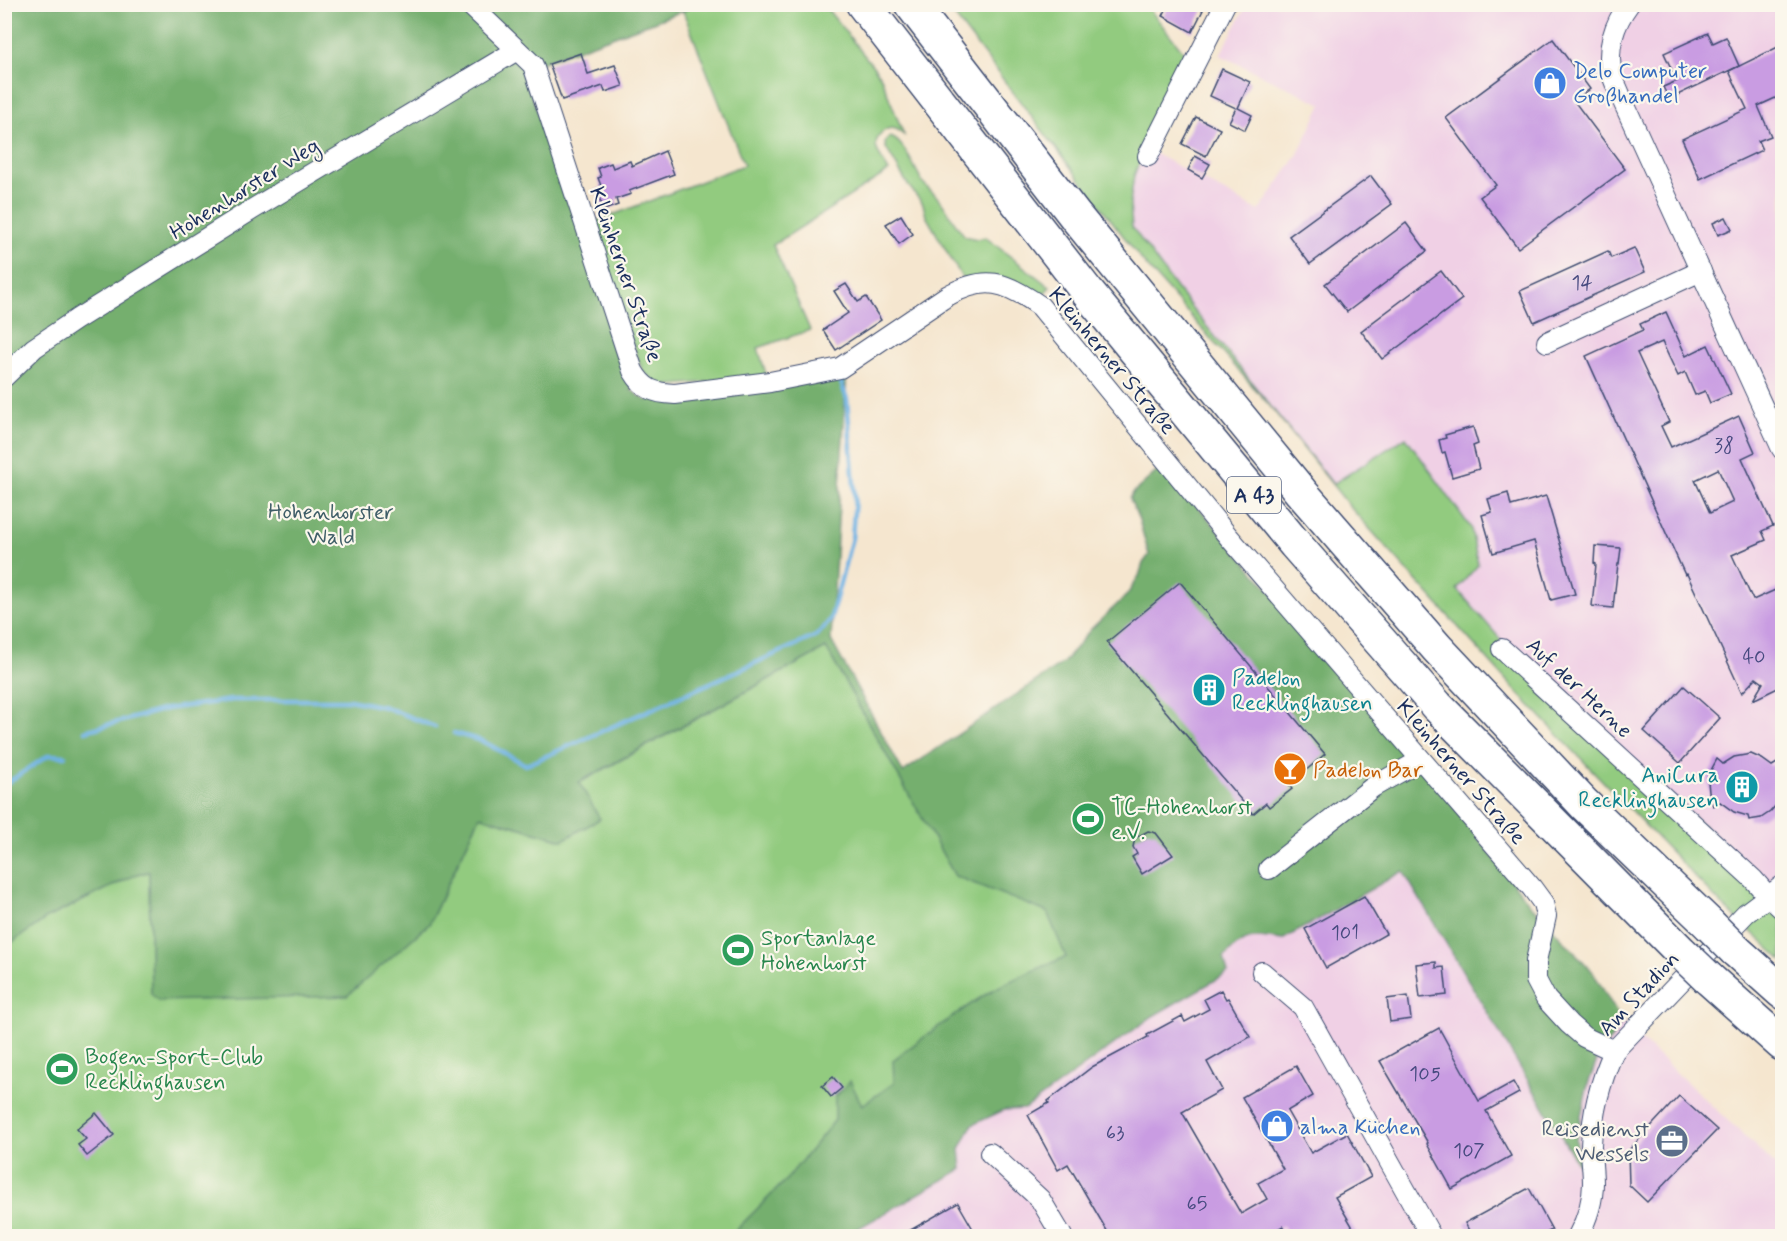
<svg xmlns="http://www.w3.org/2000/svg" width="1787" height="1241" viewBox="0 0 1787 1241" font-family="Mynerve,sans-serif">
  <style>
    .built { fill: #f0d0e5 }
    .green { fill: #92cb7f; stroke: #567d6e; stroke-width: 1.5 }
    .forest { fill: #75af6e; stroke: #486f66; stroke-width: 1.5 }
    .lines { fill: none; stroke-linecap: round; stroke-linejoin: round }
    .stream { stroke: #6fb3e4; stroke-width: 4.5 }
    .building { fill: #c99ce2; fill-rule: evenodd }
    .minor-casing { stroke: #3c4a6f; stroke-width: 22 }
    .motorway-casing { stroke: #3c4a6f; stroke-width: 36 }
    .minor { stroke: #fff; stroke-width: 20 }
    .motorway { stroke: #fff; stroke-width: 33 }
    .motorway-bridge-casing { stroke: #3c4a6f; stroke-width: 36; stroke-linecap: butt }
    .motorway-bridge { stroke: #fff; stroke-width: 33 }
    .labels { text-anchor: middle; stroke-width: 4.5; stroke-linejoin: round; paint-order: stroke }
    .number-label { font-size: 20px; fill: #464a7f }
    .shield { fill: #fbf7ec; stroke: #5e6b89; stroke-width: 1.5 }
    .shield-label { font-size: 21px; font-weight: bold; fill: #1b2f5e }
    .shop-label { font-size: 22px; fill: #366cbe; stroke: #fbf7ec; text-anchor: start }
    .street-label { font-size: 22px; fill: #1b2f5e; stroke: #fbf7ec }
    .park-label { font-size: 22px; fill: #3f5e68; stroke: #fbf7ec }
    .culture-label { font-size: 22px; fill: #0d838f; stroke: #fbf7ec; text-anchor: start }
    .food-label { font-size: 22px; fill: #c56008; stroke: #fbf7ec; text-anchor: start }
    .leisure-label { font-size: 22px; fill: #27864d; stroke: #fbf7ec; text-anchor: start }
    .service-label { font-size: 22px; fill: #4e5e75; stroke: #fbf7ec; text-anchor: end }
  </style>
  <rect width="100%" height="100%" fill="#fbf7ec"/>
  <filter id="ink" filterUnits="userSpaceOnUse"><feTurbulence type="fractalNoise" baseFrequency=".0167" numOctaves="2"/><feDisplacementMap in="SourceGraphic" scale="12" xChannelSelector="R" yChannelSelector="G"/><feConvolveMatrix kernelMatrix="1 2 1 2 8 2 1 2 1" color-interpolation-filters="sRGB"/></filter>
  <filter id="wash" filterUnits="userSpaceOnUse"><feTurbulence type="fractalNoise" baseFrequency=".008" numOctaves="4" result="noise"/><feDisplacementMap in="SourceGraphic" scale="24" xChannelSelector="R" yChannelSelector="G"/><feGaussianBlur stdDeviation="1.35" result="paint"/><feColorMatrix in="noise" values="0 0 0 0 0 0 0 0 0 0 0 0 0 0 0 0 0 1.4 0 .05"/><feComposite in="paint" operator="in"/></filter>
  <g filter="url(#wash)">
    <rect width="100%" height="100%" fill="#f5e6cf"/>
    <!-- built -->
    <g class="built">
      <polygon points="1247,5 1782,5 1782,896 1522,664 1456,588 1345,476 1333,484 1176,288 1132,227 1130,203 1134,176 1145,148 1259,211 1297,156 1322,104 1220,55"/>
      <polygon points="1403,871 1581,1169 1576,1140 1588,1084 1598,1058 1622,1022 1782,1171 1782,1236 845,1236 962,1169 960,1149 972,1125 1004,1110 1025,1109 1153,1016 1228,973 1224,958 1232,949 1245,939 1268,937 1282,940"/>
    </g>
    <!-- green -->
    <g class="green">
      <path d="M695,5H824L880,75L904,135C901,133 899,130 896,129C886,126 876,135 876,145C876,153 885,164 889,171L773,245L810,330L758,348L767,377L661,386L643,372L589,224L744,165L683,11Z"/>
      <polygon points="946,5 1146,5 1191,61 1145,148 1134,176 1130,203 1132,227 1176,288 1333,484 1406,437 1471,528 1478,565 1457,589 1522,664 1782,896 1782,960 1721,904 1515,690 1350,507 1270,406 1144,263"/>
      <path d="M890,137C905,140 916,174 925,185C929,190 934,193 938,198C948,210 955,225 965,236L977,239L985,237L1050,287L1038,299L965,283L926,216L923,204L908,185L886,148L885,143L887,139Z"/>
      <polygon points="826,648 955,876 1047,912 1099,977 738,1228 732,1236 5,1236 5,947 47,918 137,874 149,872 151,994 429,924 480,816 563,840 579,783"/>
    </g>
    <!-- forest -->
    <path class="forest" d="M695,4L683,11L541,63L523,72L636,382L631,390L647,401L651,395L847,369L831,640L903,772L1064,662L1091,629L1127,595L1139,576L1143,563L1149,555L1139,520L1130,499L1133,493L1163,466L1437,785L1529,903L1593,972L1622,1022L1598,1058L1588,1084L1576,1140L1582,1171L1403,871L1282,940C1255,935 1242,936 1224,958L1228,973L1153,1016L1025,1109L1004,1110L972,1125L960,1149L962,1169L845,1236H732L738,1228L785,1181L835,1120V1097L850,1081L862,1105L894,1083L893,1060C926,1036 958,1011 993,990C1016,977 1041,967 1066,957L1047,912L955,876L826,648L579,782L600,819L563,840L480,816L429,924L347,996L159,1001L151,994L149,872L137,874L47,918L5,947V5Z"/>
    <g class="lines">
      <!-- stream -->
      <g class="stream">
        <polyline points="85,731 166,709 232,700 349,700 385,707 435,727"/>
        <polyline points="454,733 482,741 526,765 816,636 830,621 852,538 855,498 847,399 839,377"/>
        <polyline points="4,785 49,755 65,756"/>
      </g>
    </g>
    <g id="blocks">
      <!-- building -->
      <g class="building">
        <polygon points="1169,4 1192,4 1203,10 1192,32 1163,16"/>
        <polygon points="1708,33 1713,43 1726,37 1739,66 1669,99 1663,87 1677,81 1664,53"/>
        <polygon points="1553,39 1590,89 1574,101 1625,169 1518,248 1480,197 1496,185 1446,118"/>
        <polygon points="1782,45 1782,95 1758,106 1771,136 1758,141 1762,150 1700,179 1682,139 1747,109 1729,71"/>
        <polygon points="581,53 588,74 615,65 623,86 605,92 603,86 562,100 549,64"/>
        <polygon points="1222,69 1250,82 1238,108 1252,115 1245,130 1229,122 1236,108 1210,96"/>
        <polygon points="1196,117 1220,129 1206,156 1182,144"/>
        <polygon points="665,151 674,174 629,191 631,194 616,199 618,205 604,210 596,190 602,188 598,178 601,177 598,168 611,163 613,168 630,161 632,166"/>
        <polygon points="1195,156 1210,164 1202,178 1188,170"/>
        <polygon points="1371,176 1392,204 1310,264 1289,236"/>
        <polygon points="901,215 913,234 899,244 886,224"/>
        <polygon points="1726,217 1732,229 1718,235 1713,223"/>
        <polygon points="1406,223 1427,251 1347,312 1325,284"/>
        <polygon points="1634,248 1645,272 1534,322 1520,291 1608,251 1611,258"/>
        <polygon points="1441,271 1462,299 1382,359 1361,331"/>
        <polygon points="846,284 858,302 866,297 881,320 836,350 823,330 848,313 834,291"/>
        <path d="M1666,312L1686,356L1708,345L1731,394L1710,403L1705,391L1695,395L1685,372L1678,376L1662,342L1637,353L1669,422L1661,426L1671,447L1739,416L1755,452L1742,458L1773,526L1762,531L1766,540L1732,555L1753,600L1782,587V686L1753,700L1763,683L1756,678L1742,693L1687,574L1685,575L1586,356L1643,330L1640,324ZM1718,469L1733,502L1710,513L1695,480Z"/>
        <polygon points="1473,427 1478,444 1473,446 1479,469 1452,477 1445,452 1442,453 1439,440 1446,438 1445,435"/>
        <polygon points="1508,493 1511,506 1546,496 1575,594 1551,600 1534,541 1493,553 1482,515 1492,512 1488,499"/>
        <polygon points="1595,546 1621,548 1619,564 1618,564 1613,608 1592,606 1596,564 1594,563"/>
        <polygon points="1180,582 1325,754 1289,785 1292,789 1269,807 1266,803 1253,814 1107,642"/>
        <polygon points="1684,686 1720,718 1680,763 1644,731"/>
        <polygon points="1751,754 1762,759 1772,766 1782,760 1782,793 1777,804 1770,812 1761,818 1749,820 1748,816 1734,812 1720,802 1713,806 1709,792 1708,781 1709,774 1717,759 1723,764 1734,757"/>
        <polygon points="1148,831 1156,833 1173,855 1142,874 1132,857 1137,854 1133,847 1135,838"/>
        <polygon points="1364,896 1386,934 1326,968 1305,929"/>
        <polygon points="1436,962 1436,968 1444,967 1447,995 1420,998 1416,964"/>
        <polygon points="1221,990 1226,999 1228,998 1250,1037 1207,1062 1222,1090 1182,1112 1241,1214 1267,1199 1258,1183 1283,1169 1242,1097 1296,1066 1313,1096 1287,1111 1311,1153 1347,1133 1371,1177 1335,1197 1358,1236 1289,1236 1283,1226 1265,1236 1110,1236 1068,1164 1058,1170 1028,1115 1049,1103 1048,1101 1092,1067 1148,1037 1147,1035 1182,1016 1185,1022 1209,1009 1204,999"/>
        <polygon points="1408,996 1411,1019 1390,1022 1387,999"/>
        <polygon points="1439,1028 1479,1101 1513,1082 1519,1093 1486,1111 1511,1156 1452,1189 1427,1144 1428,1143 1380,1061"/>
        <polygon points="833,1077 842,1088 831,1097 822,1086"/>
        <polygon points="1679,1096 1717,1130 1647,1202 1629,1185 1628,1151"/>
        <polygon points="96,1113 114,1135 87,1156 78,1145 86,1139 77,1129"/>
        <polygon points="1529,1188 1552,1230 1540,1236 1472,1236 1465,1223"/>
        <polygon points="958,1203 977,1236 900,1236"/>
      </g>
    </g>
  </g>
  <g filter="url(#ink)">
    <use href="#blocks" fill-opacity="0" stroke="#3c4a6f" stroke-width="1.5"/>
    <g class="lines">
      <defs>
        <g id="minor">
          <path d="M469,4L533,65L633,371C644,390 654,393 675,394L770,382L840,368L947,296C985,275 1005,281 1040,306L1228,536L1532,888L1543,903L1546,916L1536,961V980L1546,999L1569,1024L1584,1037L1614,1051"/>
          <path d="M1629,4C1614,24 1606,49 1612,74C1614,82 1618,89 1621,97L1782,449"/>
          <polyline points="1148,156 1225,4"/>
          <polyline points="1547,342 1701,271"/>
          <polyline points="4,377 34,348 77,319 253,209 517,50"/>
          <polyline points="1502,649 1753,879 1768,896 1782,909"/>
          <polyline points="1269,869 1373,787 1421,760"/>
          <polyline points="1262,972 1303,1007 1431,1236"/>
          <polyline points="990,1153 1040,1199 1062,1236"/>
          <path d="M1578,1236C1586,1221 1593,1201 1593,1183C1593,1171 1591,1158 1591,1146C1592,1112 1600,1082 1614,1051L1746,913L1782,886"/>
        </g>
        <g id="motorway">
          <polyline points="863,4 1088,293 1295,544 1437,706 1682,953"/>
          <polyline points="911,4 1076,217 1301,492 1437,648 1584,804 1710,925"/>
          <polyline points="1735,950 1782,992"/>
          <polyline points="1708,978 1782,1044"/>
        </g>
      </defs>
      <!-- minor casing -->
      <use href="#minor" class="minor-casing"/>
      <!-- motorway casing -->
      <use href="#motorway" class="motorway-casing"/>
      <!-- minor -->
      <use href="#minor" class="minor"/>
      <!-- motorway -->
      <use href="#motorway" class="motorway"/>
      <defs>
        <g id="motorway-bridge">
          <polyline points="1710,925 1735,950"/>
          <polyline points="1682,953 1708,978"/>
        </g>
      </defs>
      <!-- motorway-bridge casing -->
      <use href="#motorway-bridge" class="motorway-bridge-casing"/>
      <!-- motorway-bridge -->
      <use href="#motorway-bridge" class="motorway-bridge"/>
    </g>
  </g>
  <!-- icons -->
  <defs>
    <symbol id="shop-disc" viewBox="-11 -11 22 22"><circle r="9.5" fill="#3f7fe0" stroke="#fbf7ec"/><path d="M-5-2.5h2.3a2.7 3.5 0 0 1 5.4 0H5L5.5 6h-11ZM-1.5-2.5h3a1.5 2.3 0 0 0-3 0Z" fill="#fff"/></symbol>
    <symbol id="building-disc" viewBox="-11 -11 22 22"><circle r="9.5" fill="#0f9aa8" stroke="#fbf7ec"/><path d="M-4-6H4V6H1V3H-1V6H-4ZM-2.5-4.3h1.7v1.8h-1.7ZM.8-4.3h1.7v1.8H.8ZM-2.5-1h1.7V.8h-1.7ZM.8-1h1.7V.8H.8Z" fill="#fff"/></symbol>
    <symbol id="bar-disc" viewBox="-11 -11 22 22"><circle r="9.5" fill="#e8710a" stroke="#fbf7ec"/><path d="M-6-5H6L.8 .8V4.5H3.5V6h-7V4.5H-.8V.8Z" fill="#fff"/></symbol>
    <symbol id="stadium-disc" viewBox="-11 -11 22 22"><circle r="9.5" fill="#2e9e5b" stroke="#fbf7ec"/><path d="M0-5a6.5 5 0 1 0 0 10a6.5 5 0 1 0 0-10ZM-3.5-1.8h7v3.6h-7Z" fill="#fff"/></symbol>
    <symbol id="office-disc" viewBox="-11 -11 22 22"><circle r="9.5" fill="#5c6f8a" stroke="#fbf7ec"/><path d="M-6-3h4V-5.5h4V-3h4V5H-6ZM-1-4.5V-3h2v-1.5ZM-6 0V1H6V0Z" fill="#fff"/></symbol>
  </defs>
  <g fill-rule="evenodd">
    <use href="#shop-disc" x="1531" y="64" width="38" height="38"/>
    <use href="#building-disc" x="1190" y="671" width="38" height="38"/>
    <use href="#bar-disc" x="1271" y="750" width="38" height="38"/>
    <use href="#building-disc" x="1723" y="768" width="38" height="38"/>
    <use href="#stadium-disc" x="1069" y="800" width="38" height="38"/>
    <use href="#stadium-disc" x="719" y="931" width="38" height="38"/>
    <use href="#stadium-disc" x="43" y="1050" width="38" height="38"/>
    <use href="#shop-disc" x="1258" y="1107" width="38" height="38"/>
    <use href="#office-disc" x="1653" y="1122" width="38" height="38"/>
  </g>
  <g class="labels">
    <!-- number labels -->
    <g class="number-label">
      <text x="1582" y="289">14</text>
      <text x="1724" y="452">38</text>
      <text x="1754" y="663">40</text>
      <text x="1345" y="939">101</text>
      <text x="1425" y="1080">105</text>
      <text x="1115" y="1139">63</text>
      <text x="1469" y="1157">107</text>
      <text x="1197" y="1210">65</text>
    </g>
    <!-- shield labels -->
    <rect class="shield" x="1227" y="477" width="54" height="36" rx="4.5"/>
    <g class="shield-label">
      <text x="1254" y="502">A 43</text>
    </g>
    <!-- shop labels -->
    <g class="shop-label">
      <text x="1573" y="78">Delo Computer<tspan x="1573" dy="25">Großhandel</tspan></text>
      <text x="1300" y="1134">alma Küchen</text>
    </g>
    <!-- street labels -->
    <g class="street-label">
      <text transform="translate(244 188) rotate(-32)" y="8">Hohenhorster Weg</text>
      <text transform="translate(627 274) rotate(71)" y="8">Kleinherner Straße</text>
      <text transform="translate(1113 360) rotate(50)" y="8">Kleinherner Straße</text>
      <text transform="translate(1580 687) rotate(43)" y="8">Auf der Herne</text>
      <text transform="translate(1462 771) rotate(49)" y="8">Kleinherner Straße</text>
      <text transform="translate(1638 993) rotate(-47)" y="8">Am Stadion</text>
    </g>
    <!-- park labels -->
    <g class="park-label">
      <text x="331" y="519">Hohenhorster<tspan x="331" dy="25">Wald</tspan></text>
    </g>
    <!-- culture labels -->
    <g class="culture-label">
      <text x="1232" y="685">Padelon<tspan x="1232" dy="25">Recklinghausen</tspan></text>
      <text x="1719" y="782" text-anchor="end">AniCura<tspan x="1719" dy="25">Recklinghausen</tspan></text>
    </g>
    <!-- food labels -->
    <g class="food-label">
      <text x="1313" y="777">Padelon Bar</text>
    </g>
    <!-- leisure labels -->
    <g class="leisure-label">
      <text x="1111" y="814">TC-Hohenhorst<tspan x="1111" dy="25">e.V.</tspan></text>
      <text x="761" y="945">Sportanlage<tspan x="761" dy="25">Hohenhorst</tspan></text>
      <text x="85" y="1064">Bogen-Sport-Club<tspan x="85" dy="25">Recklinghausen</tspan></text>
    </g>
    <!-- service labels -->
    <g class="service-label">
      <text x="1649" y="1136">Reisedienst<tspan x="1649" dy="25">Wessels</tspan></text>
    </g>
  </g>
  <!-- margin -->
  <rect width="1787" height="1241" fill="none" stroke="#fbf7ec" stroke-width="24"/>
</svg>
